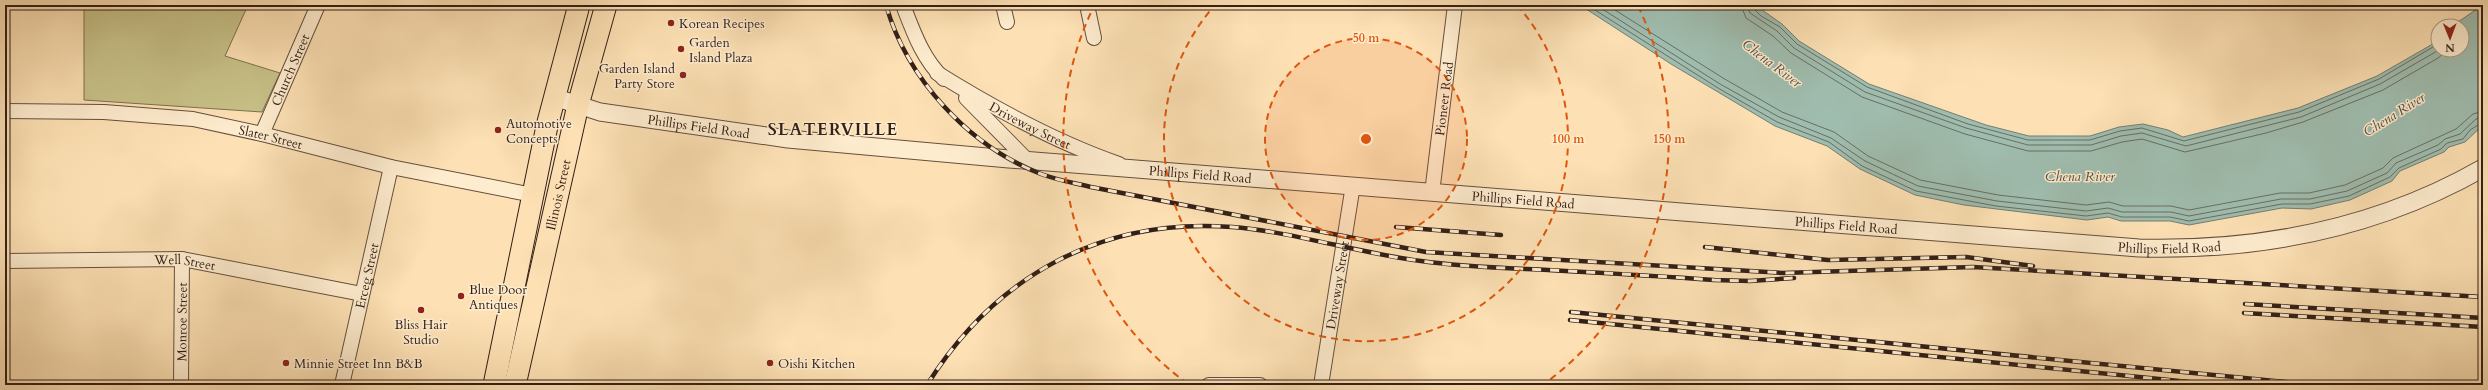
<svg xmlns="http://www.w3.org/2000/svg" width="2488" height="390" viewBox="0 0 2488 390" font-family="Cardo,serif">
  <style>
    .green { fill: #c7c188; stroke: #7c7050 }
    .water { fill: #9fbdaf; stroke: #737e73 }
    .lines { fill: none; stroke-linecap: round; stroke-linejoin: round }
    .shore { stroke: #686e64; stroke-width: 1 }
    .minor-casing { stroke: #65503f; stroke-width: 16 }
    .tertiary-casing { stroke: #65503f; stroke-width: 19 }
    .primary-casing { stroke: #321f18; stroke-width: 23 }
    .minor { stroke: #feecce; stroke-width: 14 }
    .tertiary { stroke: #feecce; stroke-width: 17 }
    .primary { stroke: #fde1b4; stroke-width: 21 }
    .rail-casing { stroke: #321f18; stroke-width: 4.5 }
    .rail { stroke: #feecce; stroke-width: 3; stroke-dasharray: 9; stroke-linecap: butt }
    .ring { fill: none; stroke: #df560d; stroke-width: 2; stroke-dasharray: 7 5 }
    .poi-dot { fill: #8f2418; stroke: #feecce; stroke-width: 1.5 }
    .labels { text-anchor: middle; stroke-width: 3; stroke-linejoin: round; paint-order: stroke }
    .poi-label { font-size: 13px; fill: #321f18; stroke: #feecce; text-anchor: start }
    .street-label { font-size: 13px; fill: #321f18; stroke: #feecce }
    .water-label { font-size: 14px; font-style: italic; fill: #534e45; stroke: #feecce }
    .district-label { font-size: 17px; font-weight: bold; letter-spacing: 1px; fill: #321f18; stroke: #feecce }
    .centre { fill: #df560d; stroke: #feecce; stroke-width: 2 }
    .ring-label { font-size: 12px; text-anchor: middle; font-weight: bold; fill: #df560d; stroke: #feecce; stroke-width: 3; stroke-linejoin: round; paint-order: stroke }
  </style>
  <rect width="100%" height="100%" fill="#fde1b4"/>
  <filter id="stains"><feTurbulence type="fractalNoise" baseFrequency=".005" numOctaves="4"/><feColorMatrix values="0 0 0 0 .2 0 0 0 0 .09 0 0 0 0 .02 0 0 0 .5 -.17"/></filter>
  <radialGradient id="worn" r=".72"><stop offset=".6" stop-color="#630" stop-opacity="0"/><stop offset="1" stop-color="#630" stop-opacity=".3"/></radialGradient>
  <!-- green -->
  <polygon class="green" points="84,5 248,5 225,56 280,73 262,112 84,100"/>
  <!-- water -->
  <polygon class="water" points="1580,5 1755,5 1782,24 1799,41 1869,84 1986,125 2029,136 2090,136 2119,127 2143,124 2168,130 2183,137 2298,108 2377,76 2431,45 2438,39 2438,50 2462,50 2462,26 2452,26 2483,5 2483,125 2465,142 2449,147 2444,152 2400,171 2392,181 2350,200 2311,209 2282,208 2189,225 2170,221 2121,221 2108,217 2087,220 1964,205 1915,195 1860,169 1827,146 1775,126 1671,64"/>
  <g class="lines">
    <!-- shore -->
    <g class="shore">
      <polyline points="1587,5 1718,88 1777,122 1829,142 1862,166 1916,191 1996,206 2086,216 2108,213 2122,217 2170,217 2189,221 2282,204 2310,204 2349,196 2390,177 2399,168 2441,149 2447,143 2463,139 2470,130 2483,122"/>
      <polyline points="1596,5 1720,84 1779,117 1831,138 1865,161 1918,186 1997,201 2086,211 2108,208 2122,212 2171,212 2189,216 2281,199 2310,199 2347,191 2387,173 2396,163 2438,145 2445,139 2460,134 2476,119 2483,117"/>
      <polyline points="1607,5 1723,78 1782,112 1834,132 1868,156 1920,180 1998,195 2086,205 2109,202 2123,206 2171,206 2189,210 2280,193 2309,193 2345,185 2383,168 2393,158 2456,129 2473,114 2483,111"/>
      <polyline points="1741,5 1746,18 1773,36 1791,53 1862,97 1965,134 2028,151 2091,151 2122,142 2142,139 2185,152 2266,133 2303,122 2383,90 2438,58 2448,50"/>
      <polyline points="1747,5 1750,13 1777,31 1794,48 1865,92 1966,128 2028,145 2091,145 2121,136 2142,133 2186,146 2301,117 2380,84 2439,50"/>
      <polyline points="1752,5 1754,9 1761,16 1780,27 1797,44 1867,87 1968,124 2028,140 2090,140 2120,131 2142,128 2184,141 2299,112 2379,79 2438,44"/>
    </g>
    <defs>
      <g id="minor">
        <path d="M903,5C913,31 923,60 944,79"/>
        <polyline points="1003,5 1007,22"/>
        <polyline points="1087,5 1094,38"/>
        <path id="s1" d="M937,73C995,109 1055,142 1119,164"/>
        <polyline points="966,98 1027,160"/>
        <path id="s2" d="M5,111L104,112L193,119L262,134L391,167L533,195"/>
        <path id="s3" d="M262,134L318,5"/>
        <path id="s4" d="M1432,193L1455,5"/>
        <path id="s5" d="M5,261L182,259L362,294"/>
        <path id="s6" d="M181,385L182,259"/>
        <path id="s7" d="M342,385L391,167"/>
        <polyline points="1209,385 1260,385"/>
        <path id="s8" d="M1321,385L1353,185"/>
      </g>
      <g id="tertiary">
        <path id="s9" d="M554,97L600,112L788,139L1009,159L2139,248C2259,251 2378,228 2483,168"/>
      </g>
      <g id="primary">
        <polyline points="494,385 547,126 579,5"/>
        <path id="s10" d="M515,385L578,105L606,5"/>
      </g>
    </defs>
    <!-- minor casing -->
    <use href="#minor" class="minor-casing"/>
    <!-- tertiary casing -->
    <use href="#tertiary" class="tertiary-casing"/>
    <!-- primary casing -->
    <use href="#primary" class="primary-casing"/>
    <!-- minor -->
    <use href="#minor" class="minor"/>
    <!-- tertiary -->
    <use href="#tertiary" class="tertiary"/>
    <!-- primary -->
    <use href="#primary" class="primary"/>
    <defs>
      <g id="rail">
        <path d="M886,5C907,79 969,146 1041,174C1057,180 1074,183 1091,187L1426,252L1783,273L1973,267L2483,297"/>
        <polyline points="1396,227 1501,235"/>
        <polyline points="1705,247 1828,260 1966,257 2033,266"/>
        <polyline points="2245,304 2483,318"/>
        <polyline points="1571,312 2316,385"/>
        <polyline points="2244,313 2483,327"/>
        <polyline points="1570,320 2219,385"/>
        <path d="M927,385C995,276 1102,217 1232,227C1295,232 1357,253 1421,261C1463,267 1506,268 1548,270C1604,273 1659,276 1714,280L1750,281L1794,278"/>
      </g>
    </defs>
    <!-- rail casing -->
    <use href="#rail" class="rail-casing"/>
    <!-- rail -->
    <use href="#rail" class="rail"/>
  </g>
  <!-- distance rings -->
  <circle cx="1366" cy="139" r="101" fill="#df560d" fill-opacity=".12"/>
  <g class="ring">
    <circle cx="1366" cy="139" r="101"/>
    <path d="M1517 5A202 202 0 1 1 1215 5"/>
    <path d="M1188 384A303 303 0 0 1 1094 6M1638 6A303 303 0 0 1 1544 384"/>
  </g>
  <!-- markers -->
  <g class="poi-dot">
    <circle cx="671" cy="23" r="4"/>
    <circle cx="681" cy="49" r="4"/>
    <circle cx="683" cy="75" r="4"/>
    <circle cx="498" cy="130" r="4"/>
    <circle cx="461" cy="296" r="4"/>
    <circle cx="421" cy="310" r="4"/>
    <circle cx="286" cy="363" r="4"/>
    <circle cx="770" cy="363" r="4"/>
  </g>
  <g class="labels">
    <!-- poi labels -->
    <g class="poi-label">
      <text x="679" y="28">Korean Recipes</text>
      <text x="689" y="47">Garden<tspan x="689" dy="15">Island Plaza</tspan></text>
      <text x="675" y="73" text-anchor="end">Garden Island<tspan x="675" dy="15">Party Store</tspan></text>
      <text x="506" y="128">Automotive<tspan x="506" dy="15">Concepts</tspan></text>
      <text x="469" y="294">Blue Door<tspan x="469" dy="15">Antiques</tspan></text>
      <text x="421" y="329" text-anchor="middle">Bliss Hair<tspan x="421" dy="15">Studio</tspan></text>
      <text x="294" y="368">Minnie Street Inn B&amp;B</text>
      <text x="778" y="368">Oishi Kitchen</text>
    </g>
    <!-- street labels -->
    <g class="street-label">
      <text dy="5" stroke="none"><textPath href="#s3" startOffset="70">Church Street</textPath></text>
      <text dy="5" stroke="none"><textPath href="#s4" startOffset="95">Pioneer Road</textPath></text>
      <text dy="5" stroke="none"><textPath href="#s1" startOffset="107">Driveway Street</textPath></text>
      <text dy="5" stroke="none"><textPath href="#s9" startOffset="148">Phillips Field Road</textPath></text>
      <text dy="5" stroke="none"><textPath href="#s2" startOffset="268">Slater Street</textPath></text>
      <text dy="5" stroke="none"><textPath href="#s9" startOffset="652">Phillips Field Road</textPath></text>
      <text dy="5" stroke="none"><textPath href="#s10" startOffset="195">Illinois Street</textPath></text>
      <text dy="5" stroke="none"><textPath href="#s9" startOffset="976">Phillips Field Road</textPath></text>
      <text dy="5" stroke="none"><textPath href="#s9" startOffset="1300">Phillips Field Road</textPath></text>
      <text dy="5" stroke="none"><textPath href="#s9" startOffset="1624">Phillips Field Road</textPath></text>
      <text dy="5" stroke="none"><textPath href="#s5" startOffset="180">Well Street</textPath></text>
      <text dy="5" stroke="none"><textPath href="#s7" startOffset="112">Erceg Street</textPath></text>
      <text dy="5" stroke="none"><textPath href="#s8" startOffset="101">Driveway Street</textPath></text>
      <text dy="5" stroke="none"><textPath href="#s6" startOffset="63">Monroe Street</textPath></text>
    </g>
    <!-- water labels -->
    <g class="water-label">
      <text transform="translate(1772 63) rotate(37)" y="5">Chena River</text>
      <text transform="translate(2394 114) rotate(-32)" y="5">Chena River</text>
      <text x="2080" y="181">Chena River</text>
    </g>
    <!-- district labels -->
    <g class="district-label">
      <text x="833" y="135">SLATERVILLE</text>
    </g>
  </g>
  <circle cx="1366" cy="139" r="6" class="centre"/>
  <g class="ring-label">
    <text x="1366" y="42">50 m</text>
    <text x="1568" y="143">100 m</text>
    <text x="1669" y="143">150 m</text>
  </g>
  <!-- margin -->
  <rect width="2488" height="390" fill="none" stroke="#fde1b4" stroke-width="20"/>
  <rect x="6" y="6" width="2476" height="378" fill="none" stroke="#321f18" stroke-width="2"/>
  <rect x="10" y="10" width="2468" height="370" fill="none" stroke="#321f18"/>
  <!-- north arrow -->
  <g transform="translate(2450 38) rotate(179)"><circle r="19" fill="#feecce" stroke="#ac9a85"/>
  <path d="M0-3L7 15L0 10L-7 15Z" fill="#8f2418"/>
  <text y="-6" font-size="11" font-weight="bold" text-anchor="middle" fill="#321f18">N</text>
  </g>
  <rect width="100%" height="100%" filter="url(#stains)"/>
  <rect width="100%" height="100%" fill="url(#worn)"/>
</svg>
